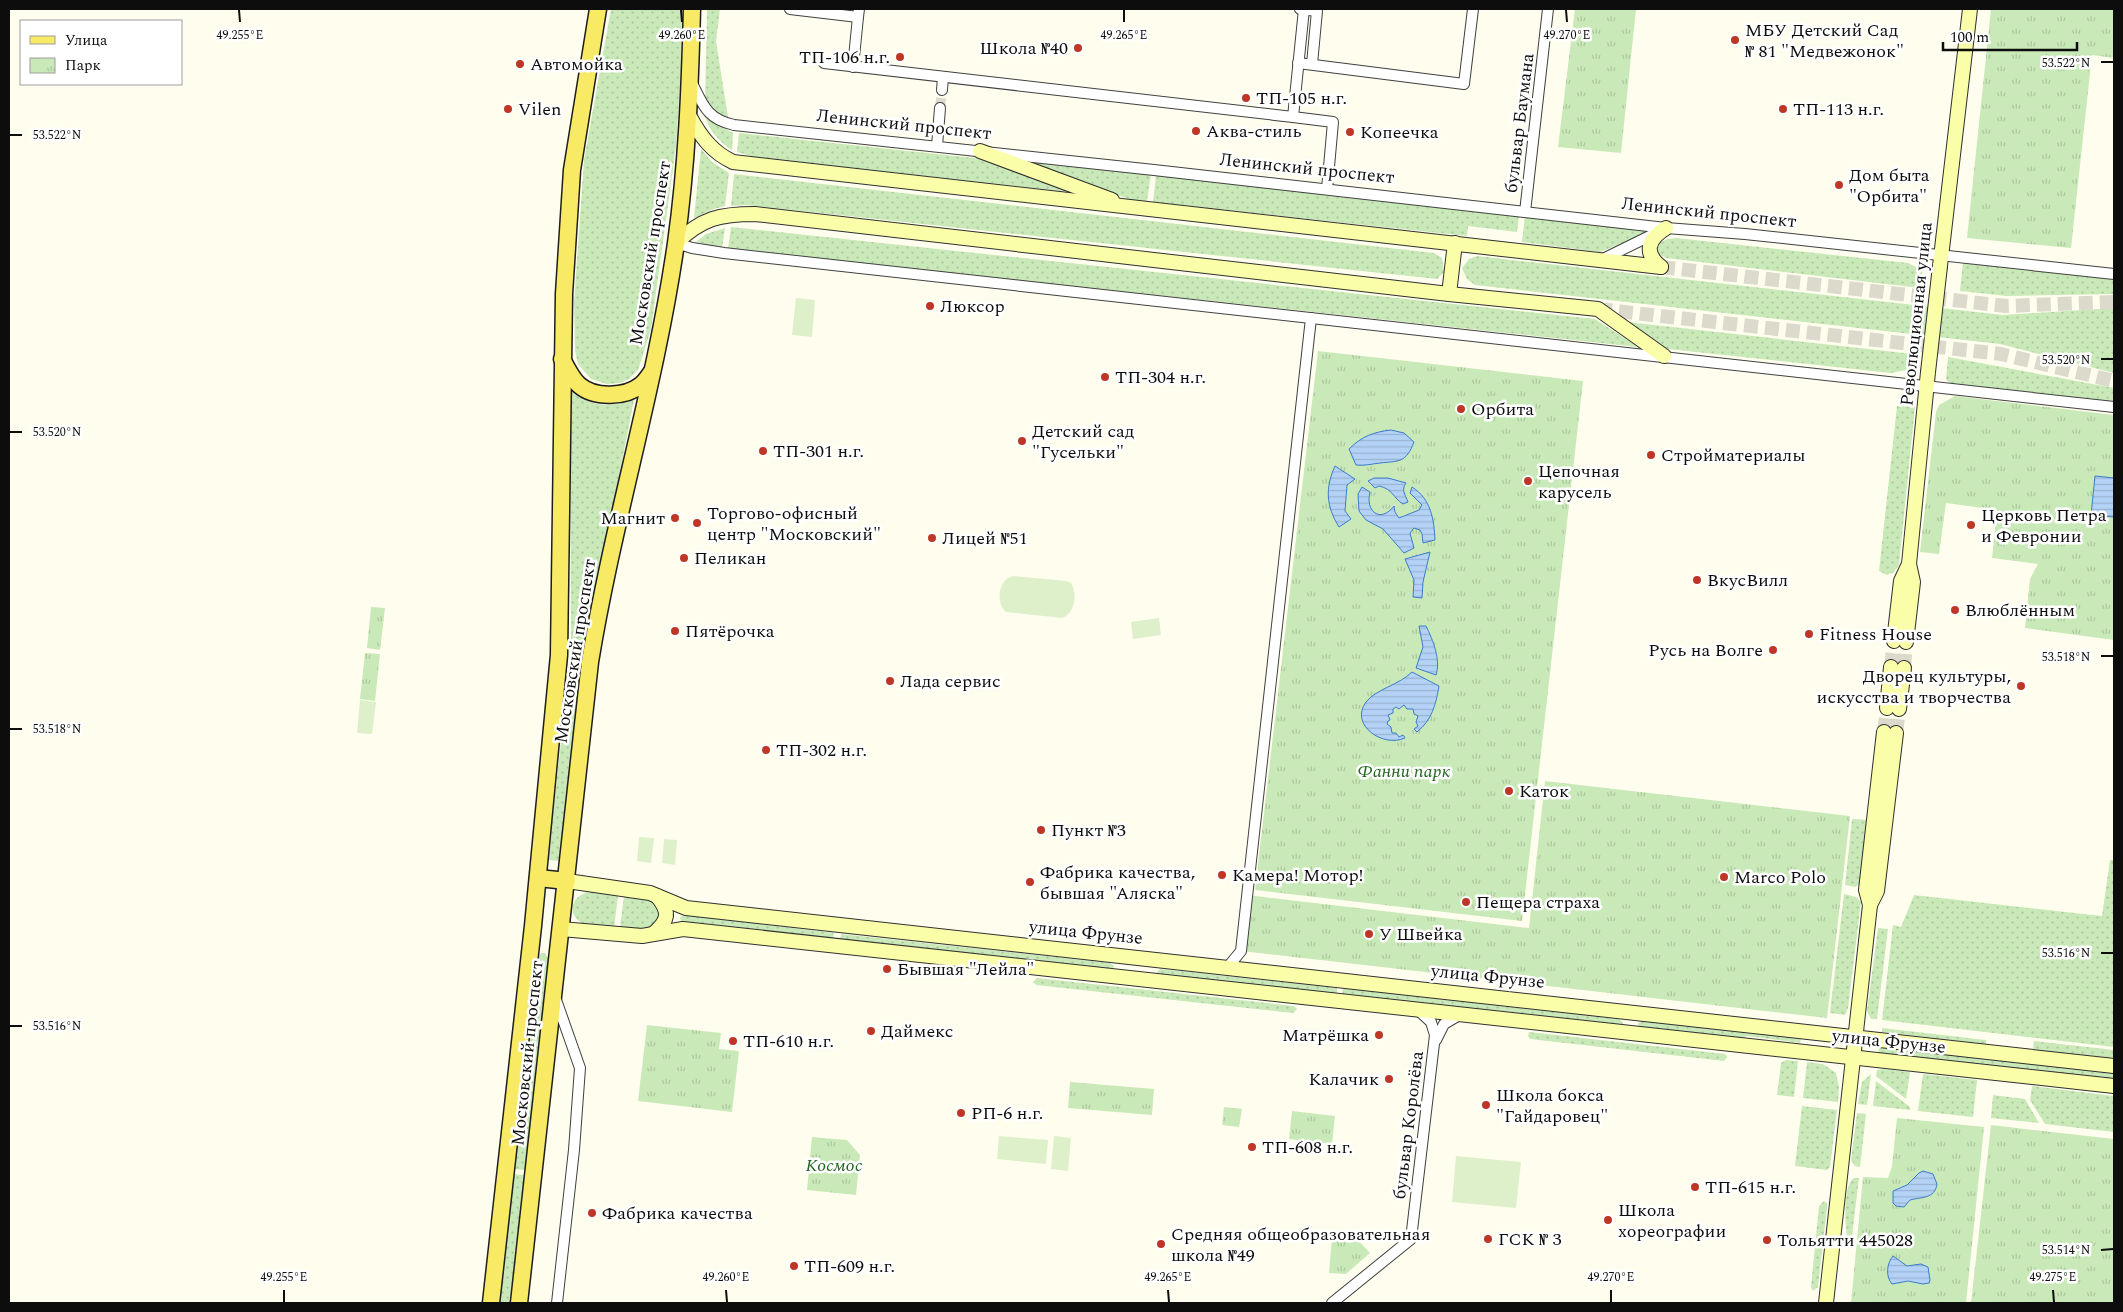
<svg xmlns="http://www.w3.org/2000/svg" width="2123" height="1312" viewBox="0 0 2123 1312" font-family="Spectral,serif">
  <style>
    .grass { fill: url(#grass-dots) }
    .park { fill: url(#park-tufts) }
    .pitch { fill: #ddf0ca }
    .water { fill: url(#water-rules); stroke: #3a7ccc }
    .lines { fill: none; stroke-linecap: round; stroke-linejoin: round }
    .street-tunnel { stroke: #dbdacc; stroke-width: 10; stroke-dasharray: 10 5; stroke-linecap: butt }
    .secondary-tunnel { stroke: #dbdacc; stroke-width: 14; stroke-dasharray: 14 7; stroke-linecap: butt }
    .street-casing { stroke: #404040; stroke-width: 12 }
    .secondary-casing { stroke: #2f2f2f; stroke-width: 16 }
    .primary-casing { stroke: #1e1e1e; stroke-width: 19 }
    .street { stroke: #fff; stroke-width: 10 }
    .secondary { stroke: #fbfea9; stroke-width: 14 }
    .primary { stroke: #f8ea65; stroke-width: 16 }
    .secondary-bridge-casing { stroke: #2f2f2f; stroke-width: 16; stroke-linecap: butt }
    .secondary-bridge { stroke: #fbfea9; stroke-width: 14 }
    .ticks { fill: none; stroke: #0d0d0d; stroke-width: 2 }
    .poi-dot { fill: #bd3626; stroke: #fff; stroke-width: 2 }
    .labels { text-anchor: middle; stroke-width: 5; stroke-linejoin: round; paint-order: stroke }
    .poi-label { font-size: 18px; fill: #0d0d0d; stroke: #fff; text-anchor: start }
    .street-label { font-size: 18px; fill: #0d0d0d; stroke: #fff }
    .park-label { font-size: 18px; font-style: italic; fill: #22651e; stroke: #fff }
    .ticks-label { font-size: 12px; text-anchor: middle; fill: #0d0d0d; stroke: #fff; stroke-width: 5; stroke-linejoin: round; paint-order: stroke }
  </style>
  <defs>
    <pattern id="grass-dots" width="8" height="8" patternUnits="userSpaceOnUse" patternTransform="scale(1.25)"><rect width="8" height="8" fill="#cae9b8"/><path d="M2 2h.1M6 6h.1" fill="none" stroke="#acc79d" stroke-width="1.8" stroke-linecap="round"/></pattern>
    <pattern id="park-tufts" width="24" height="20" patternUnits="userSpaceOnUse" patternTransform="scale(1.25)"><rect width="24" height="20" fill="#cae9b8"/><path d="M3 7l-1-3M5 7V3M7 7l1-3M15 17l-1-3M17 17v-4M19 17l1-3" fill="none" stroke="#acc79d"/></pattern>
    <pattern id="water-rules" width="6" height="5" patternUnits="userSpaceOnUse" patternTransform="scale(1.25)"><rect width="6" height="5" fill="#b3d2f6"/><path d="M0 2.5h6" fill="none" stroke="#99b3d2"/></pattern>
  </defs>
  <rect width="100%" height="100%" fill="#fffeee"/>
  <!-- grass -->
  <g class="grass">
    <polygon points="611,9 682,9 681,70 676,146 651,329 638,370 629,379 620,383 607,384 591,379 578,364 575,351 574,303 584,160"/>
    <polygon points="707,9 720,9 716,41 728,117 719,116 705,104"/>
    <path d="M704,112L718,125L733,133L732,150C718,141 707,128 704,112Z"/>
    <polygon points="739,133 993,160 1087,194 754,157 737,152"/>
    <polygon points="701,149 712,162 729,173 725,206 714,209 694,218"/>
    <polygon points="1024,161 1151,174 1147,201 1131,200"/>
    <polygon points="734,174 1434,253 1442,258 1444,272 1437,279 745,205 731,206"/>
    <polygon points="1156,175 1519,215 1517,232 1468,226 1467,236 1153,202"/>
    <polygon points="1525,216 1653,231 1600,252 1522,242"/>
    <polygon points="731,227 1595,319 1638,347 728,249"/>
    <polygon points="725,228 722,248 696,242 706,234"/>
    <polygon points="1676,238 1908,263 1922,270 1920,288 1666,258 1658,254 1658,244 1667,239"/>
    <polygon points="1477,256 2003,315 2114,308 2114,373 2000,344 1475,285 1467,279 1462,268 1469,259"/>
    <polygon points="1963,262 2114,279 2114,294 2007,296 1960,291"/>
    <polygon points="1627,322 1913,354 1911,369 1891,373 1668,349"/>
    <polygon points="1948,357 2114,388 2114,402 1952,384 1946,380"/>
    <path d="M570,391C596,408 605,407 634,400L584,652L560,861L548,860L571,650Z"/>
    <polygon points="1897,406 1915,407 1899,565 1894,572 1887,575 1879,571"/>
    <polygon points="1852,819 1870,820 1860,884 1855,887 1845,885"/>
    <polygon points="2110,860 2114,860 2114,1047 1882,1020 1893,925 1901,927 1914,895 2102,916"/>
    <path d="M591,892L618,895L614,928C604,927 587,928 579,921C565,910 576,892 591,892Z"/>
    <polygon points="1844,894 1856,897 1861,902 1848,1008 1845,1015 1830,1013"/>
    <path d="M624,896C642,898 665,897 657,923L648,930L620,928Z"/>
    <polygon points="686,915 834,933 833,940 681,921 680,917"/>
    <polygon points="1878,928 1888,929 1877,1019 1871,1019 1867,1011"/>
    <polygon points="841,934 1110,963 1114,966 1112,970 840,941"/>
    <polygon points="541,953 545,953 548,959 525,1170 514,1169 537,960"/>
    <polygon points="1160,969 1337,988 1337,995 1159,976 1157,972"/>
    <polygon points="1037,978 1294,1006 1297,1009 1293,1013 1036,985 1033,982"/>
    <polygon points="1343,988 1619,1019 1623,1023 1623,1025 1342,996"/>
    <polygon points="1643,1021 1801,1039 1800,1043 1747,1036 1740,1039 1639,1028 1638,1023"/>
    <polygon points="1882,1028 1986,1040 1986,1044 1882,1032"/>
    <polygon points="1529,1032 1725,1054 1727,1057 1724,1061 1530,1039 1528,1036"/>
    <polygon points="2034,1041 2114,1050 2114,1058 2033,1050"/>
    <polygon points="1879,1047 2114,1073 2114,1081 1878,1054"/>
    <polygon points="1786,1060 1798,1061 1794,1097 1777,1095 1781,1063"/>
    <polygon points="1807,1062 1823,1064 1836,1073 1839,1087 1838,1102 1803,1098"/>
    <polygon points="1883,1069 1910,1072 1906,1099 1876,1076 1877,1070"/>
    <polygon points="1871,1074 1867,1105 1858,1104 1862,1082"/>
    <polygon points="1923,1074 1977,1080 1973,1117 1918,1111"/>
    <polygon points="1876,1081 1910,1107 1910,1110 1873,1106"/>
    <polygon points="2032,1086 2114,1096 2114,1132 2045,1124 2030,1100"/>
    <polygon points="1993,1095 2025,1099 2039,1123 1991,1118"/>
    <polygon points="1802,1106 1837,1110 1830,1167 1827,1170 1795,1166"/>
    <polygon points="1857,1113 1866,1114 1860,1167 1855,1166 1851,1160"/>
    <polygon points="513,1174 524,1175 510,1303 499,1303"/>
    <path d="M1854,1178H1859L1851,1244L1848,1243C1845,1230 1842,1185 1854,1178Z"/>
    <polygon points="1824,1201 1827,1203 1827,1208 1818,1287 1813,1291 1811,1287 1819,1206"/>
  </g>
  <!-- park -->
  <g class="park">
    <polygon points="1575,9 1636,9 1621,153 1558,147"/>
    <polygon points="1991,9 2114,9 2114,58 2092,55 2071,248 1967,238"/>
    <polygon points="1318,351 1583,381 1522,921 1255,890"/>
    <polygon points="1955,396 2114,415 2114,640 2025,628 2030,579 2038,564 1992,558 1997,510 1946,503 1939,554 1920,552 1936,412 1939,405"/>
    <polygon points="371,607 385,608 380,650 367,648"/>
    <polygon points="365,653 380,654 375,701 360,699"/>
    <polygon points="1545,781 1850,816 1827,1018 1241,951 1247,895 1529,928"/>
    <polygon points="647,1025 721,1033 719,1049 739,1051 732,1112 638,1101"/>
    <polygon points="1070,1082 1154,1089 1152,1115 1068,1108"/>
    <polygon points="1224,1107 1242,1109 1239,1127 1222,1125"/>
    <polygon points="1292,1111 1335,1116 1332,1144 1289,1139"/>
    <polygon points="1897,1118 1984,1127 1966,1303 1851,1303 1863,1177 1888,1178 1892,1166"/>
    <polygon points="1991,1125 2114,1139 2114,1303 1971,1303"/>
    <polygon points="812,1137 847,1140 860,1155 856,1195 807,1190"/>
    <polygon points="1332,1237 1357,1239 1370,1253 1346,1274 1329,1273"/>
  </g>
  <!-- pitch -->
  <g class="pitch">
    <polygon points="796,298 815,300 812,337 792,335"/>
    <path d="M1014,576L1066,581L1071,583C1078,594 1075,614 1062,618L1006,612C995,603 998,578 1014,576Z"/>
    <polygon points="1159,618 1161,635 1133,639 1131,622"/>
    <polygon points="360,700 376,702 372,734 357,733"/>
    <polygon points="639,837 654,838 651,863 637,861"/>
    <polygon points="664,839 677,840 675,865 662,863"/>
    <polygon points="999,1136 1048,1140 1046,1164 997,1159"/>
    <polygon points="1054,1136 1071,1138 1068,1171 1051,1169"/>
    <polygon points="1456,1156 1521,1162 1516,1208 1452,1202"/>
  </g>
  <!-- water -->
  <g class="water">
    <path d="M1391,430L1404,433L1414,442C1406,463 1399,461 1380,463C1371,464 1365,466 1356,465L1349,449C1362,436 1374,432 1391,430Z"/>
    <path d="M1335,466L1355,479L1347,485L1345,511L1351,519L1339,527C1326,506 1325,488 1335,466Z"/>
    <polygon points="2095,476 2114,478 2114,517 2091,515"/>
    <path d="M1374,478H1388L1406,483C1401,490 1405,494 1408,502L1403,504C1393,498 1393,489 1379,486L1375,488L1368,481Z"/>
    <path d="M1362,487L1370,492C1365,511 1380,524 1394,506L1395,512L1399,518L1419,510L1422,505L1410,493L1412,487C1431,499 1434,519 1435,540L1423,543L1422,534L1420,530L1414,528L1410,533L1414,548L1404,553L1383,529L1366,520L1359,511L1358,494Z"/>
    <polygon points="1430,552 1423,582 1422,598 1413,597 1414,580 1405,559"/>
    <path d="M1419,626H1426C1433,640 1441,660 1436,675L1416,668L1423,647Z"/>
    <path d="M1412,672L1439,686C1436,704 1432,720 1417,732L1414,729L1418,726L1416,722L1418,716L1414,714L1413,709H1407L1404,705L1399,709L1396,707L1393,709V713L1388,715L1390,720L1388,721L1387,724L1391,727L1392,733H1396L1399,737L1403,735L1405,738C1383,748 1349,725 1366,702C1376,689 1399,685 1412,672Z"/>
    <path d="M1923,1171L1933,1174L1937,1184C1935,1199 1921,1197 1910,1200L1904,1207L1896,1206L1893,1203V1191L1907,1185L1919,1173Z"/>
    <path d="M1893,1256L1907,1266L1921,1264L1928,1267L1930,1280L1929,1283L1923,1284L1908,1281L1892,1284C1885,1276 1887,1263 1893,1256Z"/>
  </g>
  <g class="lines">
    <!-- street-tunnel -->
    <polyline class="street-tunnel" points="940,108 942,90"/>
    <!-- secondary-tunnel -->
    <g class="secondary-tunnel">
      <polyline points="1661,267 2006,306 2114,302"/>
      <polyline points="1598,309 2001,354 2114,381"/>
      <polyline points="1891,667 1894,641"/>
      <polyline points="1904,668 1906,642"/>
      <polyline points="1884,732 1887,708"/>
      <polyline points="1896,733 1899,709"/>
    </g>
    <defs>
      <g id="street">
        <polyline points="790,9 858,17 859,9"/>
        <polyline points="1300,9 1317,11 1312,64"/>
        <polyline points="1304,9 1293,117 1333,122 1327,189"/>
        <polyline points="824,63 1293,117"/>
        <polyline points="1298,63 1464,84 1473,9"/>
        <polyline points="853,67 858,17"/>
        <path d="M692,83C703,105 707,119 734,125L1154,170L1666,228L1745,234L2114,274"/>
        <polyline points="942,90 943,77"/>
        <polyline points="937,146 940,108"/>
        <polyline points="1525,212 1548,9"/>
        <polyline points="676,243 692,248 724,253 2114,407"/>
        <polyline points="1601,260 1658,232"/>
        <polyline points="1227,968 1241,951 1311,318"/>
        <polyline points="555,997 580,1068 574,1150 557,1303"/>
        <polyline points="1436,1040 1444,1024 1461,1014"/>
        <polyline points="1332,1303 1411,1239 1435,1035 1431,1022 1417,1009"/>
      </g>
      <g id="secondary">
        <path d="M690,117C701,137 712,152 733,162L1661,267"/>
        <polyline points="980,151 1112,200"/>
        <path d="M676,243C702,218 720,214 755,214L1449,294L1598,309L1664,356"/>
        <polyline points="1940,266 1970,9"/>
        <path d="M1661,267C1643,253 1648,239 1666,228"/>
        <polyline points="1449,294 1455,243"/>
        <polyline points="1894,641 1901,581 1909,564 1928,372"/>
        <polyline points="1906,642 1913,582 1909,564"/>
        <polyline points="1887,708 1891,667"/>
        <polyline points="1899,709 1904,668"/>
        <polyline points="567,881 650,893 686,908 2114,1066"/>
        <polyline points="1870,905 1877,891 1896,733"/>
        <polyline points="561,929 642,936 683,929 2114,1086"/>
        <path d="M653,934C668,921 671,913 657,896"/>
        <polyline points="1826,1303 1870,905 1866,890 1884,732"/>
      </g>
      <g id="primary">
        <path d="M562,359C567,368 572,379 579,385C595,399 626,397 641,385C645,382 648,377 651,373"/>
        <polyline points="538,878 567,881"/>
        <polyline points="491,1303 533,926 559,655 564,294 572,170 598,9"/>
        <path d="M519,1303L590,662C613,521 656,384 676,243C687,165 690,87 692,9"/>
      </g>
    </defs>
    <!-- street casing -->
    <use href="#street" class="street-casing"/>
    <!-- secondary casing -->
    <use href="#secondary" class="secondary-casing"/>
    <!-- primary casing -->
    <use href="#primary" class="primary-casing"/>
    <!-- street -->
    <use href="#street" class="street"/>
    <!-- secondary -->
    <use href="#secondary" class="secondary"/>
    <!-- primary -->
    <use href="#primary" class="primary"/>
    <defs>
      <polyline id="secondary-bridge" points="1928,372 1940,266"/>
    </defs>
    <!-- secondary-bridge casing -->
    <use href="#secondary-bridge" class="secondary-bridge-casing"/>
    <!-- secondary-bridge -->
    <use href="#secondary-bridge" class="secondary-bridge"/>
  </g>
  <!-- ticks -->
  <path class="ticks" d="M239,10L240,22M681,10L682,22M1124,10V22M1566,10L1567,22M2101,62H2113M10,135H22M2101,359H2113M10,432H22M2101,656H2113M10,729H22M2101,953H2113M10,1026H22M2101,1250L2113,1249M284,1290V1302M726,1290L727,1302M1168,1290L1169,1302M1611,1290V1302M2053,1290L2054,1302"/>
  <!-- markers -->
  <g class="poi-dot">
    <circle cx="1735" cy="40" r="5"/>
    <circle cx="1078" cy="48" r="5"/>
    <circle cx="900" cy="57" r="5"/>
    <circle cx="520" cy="64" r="5"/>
    <circle cx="1246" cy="98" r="5"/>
    <circle cx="508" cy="109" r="5"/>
    <circle cx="1783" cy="109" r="5"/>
    <circle cx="1196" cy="131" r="5"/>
    <circle cx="1350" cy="132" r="5"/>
    <circle cx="1839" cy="185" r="5"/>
    <circle cx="930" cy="306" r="5"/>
    <circle cx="1105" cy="377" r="5"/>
    <circle cx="1461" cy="409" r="5"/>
    <circle cx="1022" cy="441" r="5"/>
    <circle cx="763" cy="451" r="5"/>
    <circle cx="1651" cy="455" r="5"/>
    <circle cx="1528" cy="481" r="5"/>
    <circle cx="675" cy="518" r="5"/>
    <circle cx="697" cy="523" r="5"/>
    <circle cx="1971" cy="525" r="5"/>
    <circle cx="932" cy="538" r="5"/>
    <circle cx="684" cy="558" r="5"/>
    <circle cx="1697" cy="580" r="5"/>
    <circle cx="1955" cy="610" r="5"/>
    <circle cx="675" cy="631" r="5"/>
    <circle cx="1809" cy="634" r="5"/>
    <circle cx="1773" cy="650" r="5"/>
    <circle cx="890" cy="681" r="5"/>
    <circle cx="2021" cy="686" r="5"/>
    <circle cx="766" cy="750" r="5"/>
    <circle cx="1509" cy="791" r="5"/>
    <circle cx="1041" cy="830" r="5"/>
    <circle cx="1222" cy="875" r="5"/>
    <circle cx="1724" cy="877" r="5"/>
    <circle cx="1030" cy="882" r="5"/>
    <circle cx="1466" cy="902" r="5"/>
    <circle cx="1369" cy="934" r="5"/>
    <circle cx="887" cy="969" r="5"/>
    <circle cx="871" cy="1031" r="5"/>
    <circle cx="1379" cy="1035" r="5"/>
    <circle cx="733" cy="1041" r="5"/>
    <circle cx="1389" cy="1079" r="5"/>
    <circle cx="1486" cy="1105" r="5"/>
    <circle cx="961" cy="1113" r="5"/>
    <circle cx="1252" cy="1147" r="5"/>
    <circle cx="1695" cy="1187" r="5"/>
    <circle cx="592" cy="1213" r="5"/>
    <circle cx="1608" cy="1220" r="5"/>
    <circle cx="1488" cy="1239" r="5"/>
    <circle cx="1767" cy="1240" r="5"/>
    <circle cx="1161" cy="1244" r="5"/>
    <circle cx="794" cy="1266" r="5"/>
  </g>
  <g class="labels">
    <!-- poi labels -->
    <g class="poi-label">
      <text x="1745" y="36">МБУ Детский Сад<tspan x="1745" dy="21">№ 81 "Медвежонок"</tspan></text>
      <text x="1068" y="54" text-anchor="end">Школа №40</text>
      <text x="890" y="63" text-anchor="end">ТП-106 н.г.</text>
      <text x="530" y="70">Автомойка</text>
      <text x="1256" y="104">ТП-105 н.г.</text>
      <text x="518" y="115">Vilen</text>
      <text x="1793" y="115">ТП-113 н.г.</text>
      <text x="1206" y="137">Аква-стиль</text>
      <text x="1360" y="138">Копеечка</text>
      <text x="1849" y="181">Дом быта<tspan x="1849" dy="21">"Орбита"</tspan></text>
      <text x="940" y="312">Люксор</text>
      <text x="1115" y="383">ТП-304 н.г.</text>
      <text x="1471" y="415">Орбита</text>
      <text x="1032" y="437">Детский сад<tspan x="1032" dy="21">"Гусельки"</tspan></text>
      <text x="773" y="457">ТП-301 н.г.</text>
      <text x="1661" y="461">Стройматериалы</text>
      <text x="1538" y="477">Цепочная<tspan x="1538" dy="21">карусель</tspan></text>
      <text x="707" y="519">Торгово-офисный<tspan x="707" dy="21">центр "Московский"</tspan></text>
      <text x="1981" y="521">Церковь Петра<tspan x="1981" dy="21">и Февронии</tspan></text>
      <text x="665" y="524" text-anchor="end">Магнит</text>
      <text x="942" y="544">Лицей №51</text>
      <text x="694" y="564">Пеликан</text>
      <text x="1707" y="586">ВкусВилл</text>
      <text x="1965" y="616">Влюблённым</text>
      <text x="685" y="637">Пятёрочка</text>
      <text x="1819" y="640">Fitness House</text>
      <text x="1763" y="656" text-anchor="end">Русь на Волге</text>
      <text x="2011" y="682" text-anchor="end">Дворец культуры,<tspan x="2011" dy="21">искусства и творчества</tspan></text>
      <text x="900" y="687">Лада сервис</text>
      <text x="776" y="756">ТП-302 н.г.</text>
      <text x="1519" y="797">Каток</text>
      <text x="1051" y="836">Пункт №3</text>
      <text x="1040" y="878">Фабрика качества,<tspan x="1040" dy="21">бывшая "Аляска"</tspan></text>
      <text x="1232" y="881">Камера! Мотор!</text>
      <text x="1734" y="883">Marco Polo</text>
      <text x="1476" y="908">Пещера страха</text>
      <text x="1379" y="940">У Швейка</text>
      <text x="897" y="975">Бывшая "Лейла"</text>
      <text x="881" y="1037">Даймекс</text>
      <text x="1369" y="1041" text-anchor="end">Матрёшка</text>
      <text x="743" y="1047">ТП-610 н.г.</text>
      <text x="1379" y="1085" text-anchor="end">Калачик</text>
      <text x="1496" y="1101">Школа бокса<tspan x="1496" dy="21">"Гайдаровец"</tspan></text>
      <text x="971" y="1119">РП-6 н.г.</text>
      <text x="1262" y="1153">ТП-608 н.г.</text>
      <text x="1705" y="1193">ТП-615 н.г.</text>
      <text x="1618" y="1216">Школа<tspan x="1618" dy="21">хореографии</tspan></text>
      <text x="602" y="1219">Фабрика качества</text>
      <text x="1171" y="1240">Средняя общеобразовательная<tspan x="1171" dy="21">школа №49</tspan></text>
      <text x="1498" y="1245">ГСК № 3</text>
      <text x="1777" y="1246">Тольятти 445028</text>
      <text x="804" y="1272">ТП-609 н.г.</text>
    </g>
    <!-- street labels -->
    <g class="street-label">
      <text transform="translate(1519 123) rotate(-83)" y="6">бульвар Баумана</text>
      <text transform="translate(904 124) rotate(6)" y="6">Ленинский проспект</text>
      <text transform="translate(1307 168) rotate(6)" y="6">Ленинский проспект</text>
      <text transform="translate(1709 212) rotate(6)" y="6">Ленинский проспект</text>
      <text transform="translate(650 253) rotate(-81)" y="6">Московский проспект</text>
      <text transform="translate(1916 314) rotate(-84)" y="6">Революционная улица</text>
      <text transform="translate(575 651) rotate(-81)" y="6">Московский проспект</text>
      <text transform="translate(1086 932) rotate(6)" y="6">улица Фрунзе</text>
      <text transform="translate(1488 976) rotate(6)" y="6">улица Фрунзе</text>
      <text transform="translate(1889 1041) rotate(6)" y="6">улица Фрунзе</text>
      <text transform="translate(527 1053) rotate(-84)" y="6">Московский проспект</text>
      <text transform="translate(1408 1125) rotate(-83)" y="6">бульвар Королёва</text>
    </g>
    <!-- park labels -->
    <g class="park-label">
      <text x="1404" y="777">Фанни парк</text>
      <text x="834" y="1171">Космос</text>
    </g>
  </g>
  <g class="ticks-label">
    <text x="240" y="39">49.255°E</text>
    <text x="682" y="39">49.260°E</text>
    <text x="1124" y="39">49.265°E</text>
    <text x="1567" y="39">49.270°E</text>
    <text x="2066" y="67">53.522°N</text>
    <text x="57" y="139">53.522°N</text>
    <text x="2066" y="364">53.520°N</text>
    <text x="57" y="436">53.520°N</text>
    <text x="2066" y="661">53.518°N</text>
    <text x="57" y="733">53.518°N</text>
    <text x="2066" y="957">53.516°N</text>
    <text x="57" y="1030">53.516°N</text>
    <text x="2066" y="1254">53.514°N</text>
    <text x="284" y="1281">49.255°E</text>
    <text x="726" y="1281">49.260°E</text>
    <text x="1168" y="1281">49.265°E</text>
    <text x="1611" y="1281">49.270°E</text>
    <text x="2053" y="1281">49.275°E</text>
  </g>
  <!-- border -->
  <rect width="2123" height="1312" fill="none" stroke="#0d0d0d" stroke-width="20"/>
  <!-- legend -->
  <rect x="20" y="20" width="162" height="65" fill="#ffffff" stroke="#9e9e9e"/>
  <rect x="30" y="36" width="25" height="8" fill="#f8ea65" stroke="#9e9e9e"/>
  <text x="65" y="45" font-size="15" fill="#0d0d0d">Улица</text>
  <rect x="30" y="58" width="25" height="15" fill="url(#park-tufts)" stroke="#9e9e9e"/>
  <text x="65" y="70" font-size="15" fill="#0d0d0d">Парк</text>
  <!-- scale -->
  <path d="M1943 42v8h134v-8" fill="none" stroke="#0d0d0d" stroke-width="2.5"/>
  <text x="1950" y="42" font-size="15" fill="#0d0d0d" stroke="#ffffff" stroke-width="4" paint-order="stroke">100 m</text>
</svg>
